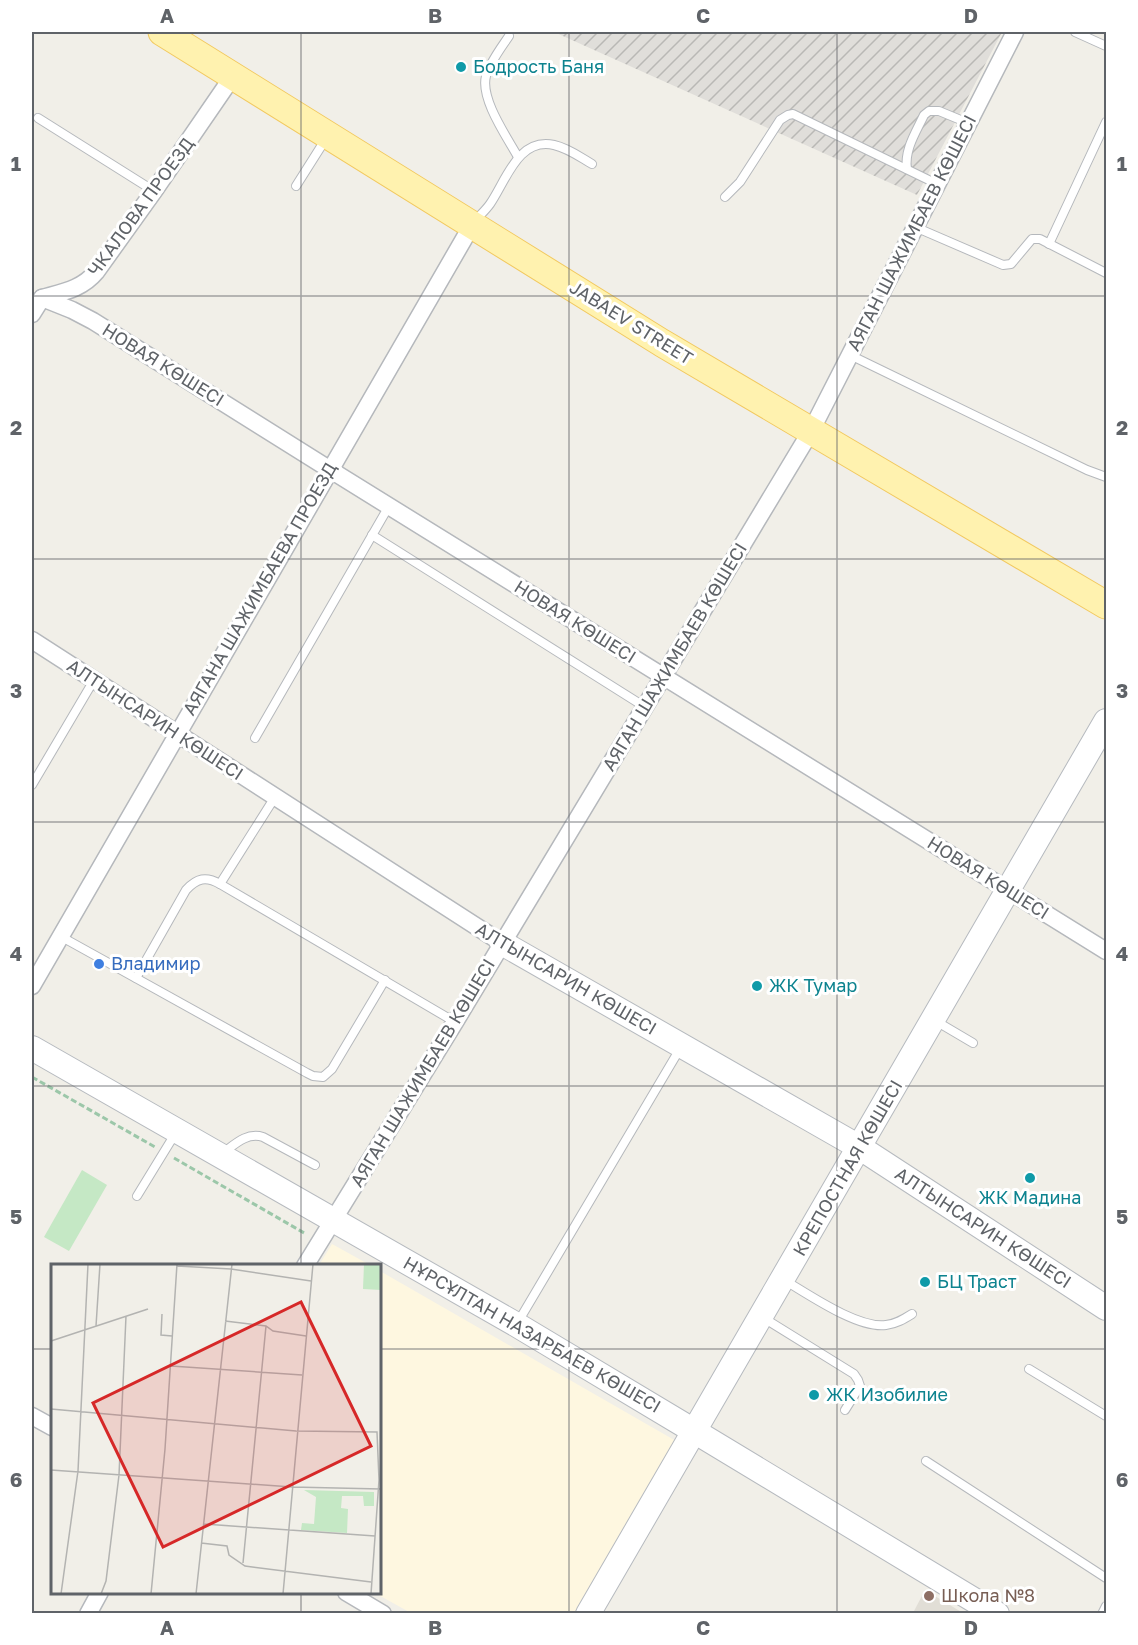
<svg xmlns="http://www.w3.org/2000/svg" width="1138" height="1645" viewBox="0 0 1138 1645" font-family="'Golos Text',sans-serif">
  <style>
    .commercial { fill: #fef7e0 }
    .industrial { fill: url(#industrial-furrows) }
    .education { fill: #e1ded6 }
    .pitch { fill: #c5e8c5 }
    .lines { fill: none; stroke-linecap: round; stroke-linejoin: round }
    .lane-casing { stroke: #b5b8bc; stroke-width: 10 }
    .street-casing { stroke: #b5b8bc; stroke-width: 19 }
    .secondary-casing { stroke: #b6babf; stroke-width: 26 }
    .primary-casing { stroke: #f2c960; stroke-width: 29 }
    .path { stroke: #9cc7a9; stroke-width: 3; stroke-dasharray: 6 3; stroke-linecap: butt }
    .lane { stroke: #fff; stroke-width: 8 }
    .street { stroke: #fff; stroke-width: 16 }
    .secondary { stroke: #fff; stroke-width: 24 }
    .primary { stroke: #fff2af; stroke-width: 27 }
    .grid { fill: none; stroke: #5f6368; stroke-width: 1.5; stroke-opacity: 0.55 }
    .culture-dot { fill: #0f9aa8; stroke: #fff; stroke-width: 2 }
    .shop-dot { fill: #3f7fe0; stroke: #fff; stroke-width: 2 }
    .education-dot { fill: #8d6e63; stroke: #fff; stroke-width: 2 }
    .labels { text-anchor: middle; stroke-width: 6; stroke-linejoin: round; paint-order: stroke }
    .culture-label { font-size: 18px; fill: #0d838f; stroke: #fff; text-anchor: start }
    .street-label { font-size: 18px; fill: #5f6368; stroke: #fff }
    .shop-label { font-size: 18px; fill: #366cbe; stroke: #fff; text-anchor: start }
    .education-label { font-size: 18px; fill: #785e54; stroke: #fff; text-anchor: start }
    .inset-road { fill: none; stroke: #b3b3b1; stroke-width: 1.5 }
    .view { fill: #d62828; fill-opacity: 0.15; stroke: #d62828; stroke-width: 3 }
    .inset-edge { fill: none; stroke: #5f6368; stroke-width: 3 }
    .neatline { fill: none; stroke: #5f6368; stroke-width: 2 }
    .grid-label { font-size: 20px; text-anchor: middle; font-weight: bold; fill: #5f6368 }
  </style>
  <defs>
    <pattern id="industrial-furrows" width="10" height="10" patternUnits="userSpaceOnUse" patternTransform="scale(1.5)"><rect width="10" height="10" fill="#e0deda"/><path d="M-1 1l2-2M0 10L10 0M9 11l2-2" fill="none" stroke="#b9b8b5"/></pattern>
  </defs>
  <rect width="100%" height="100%" fill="#f1efe8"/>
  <!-- commercial -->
  <g class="commercial">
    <polygon points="332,1244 370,1265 319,1265"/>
    <polygon points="380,1271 676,1441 575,1613 411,1613 375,1593 380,1592"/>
  </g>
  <!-- industrial -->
  <polygon class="industrial" points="554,32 1002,32 917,195"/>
  <!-- education -->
  <polygon class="education" points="925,1590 963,1613 913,1613"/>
  <!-- pitch -->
  <polygon class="pitch" points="82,1170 107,1185 69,1251 44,1237"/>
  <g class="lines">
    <defs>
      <g id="lane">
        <polyline points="1075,32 1106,46"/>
        <path d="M509,36C501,48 490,62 486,76C480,99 507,137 518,157"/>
        <polyline points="38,118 154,191"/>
        <path d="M907,169C904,150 916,132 924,115L929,111H939L968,123"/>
        <polyline points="296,186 327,137"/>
        <polyline points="725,197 740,182 780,120 788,115 793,114 937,184"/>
        <path d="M474,222C479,216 485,211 490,204C506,181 518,137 554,145C568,148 580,157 592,164"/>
        <polyline points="915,227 1003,265 1011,264 1032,239 1040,239 1106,273"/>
        <polyline points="1049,244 1106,122"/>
        <polyline points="850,355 1087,470 1106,477"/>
        <polyline points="372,535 645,707"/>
        <polyline points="255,738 389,506"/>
        <polyline points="32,785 94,680"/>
        <polyline points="220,884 275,797"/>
        <polyline points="60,936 307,1073 313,1076 323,1077 332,1069 385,980"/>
        <path d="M136,978L186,890C197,878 206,876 220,884L455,1022"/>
        <polyline points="934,1020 973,1043"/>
        <path d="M223,1153C235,1144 247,1132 263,1137L315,1165"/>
        <polyline points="137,1196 175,1134"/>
        <path d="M784,1280C808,1294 858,1329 886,1325C896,1324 904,1319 912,1314"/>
        <polyline points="762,1317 854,1374 858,1380 860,1386 845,1410"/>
        <polyline points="518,1322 681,1047"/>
        <polyline points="1029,1369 1106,1416"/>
        <polyline points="926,1461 1106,1578"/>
        <polyline points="1102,1614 1106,1606"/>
      </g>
      <g id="street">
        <polyline points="42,298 72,310 93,321 329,469 1106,951"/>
        <path d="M32,314L42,298C63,292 82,289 96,272L154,191L233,76"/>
        <polyline points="32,640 502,943"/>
        <polyline points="32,986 472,225"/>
        <polyline points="305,1266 455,1022 811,431 1015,32"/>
        <polyline points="32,1416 52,1427"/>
        <polyline points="346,1592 383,1614"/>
        <polyline points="88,1614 100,1592"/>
      </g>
      <g id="secondary">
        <polyline points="502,943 859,1147 1106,1308"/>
        <polyline points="32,1048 517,1325 694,1431 997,1614"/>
        <polyline points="588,1614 1106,721"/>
      </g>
      <polyline id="primary" points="162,32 662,343 1106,605"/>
    </defs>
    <!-- lane casing -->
    <use href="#lane" class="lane-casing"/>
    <!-- street casing -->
    <use href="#street" class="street-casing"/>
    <!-- secondary casing -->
    <use href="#secondary" class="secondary-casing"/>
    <!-- primary casing -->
    <use href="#primary" class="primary-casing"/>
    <!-- path -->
    <g class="path">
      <polyline points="32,1077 155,1147"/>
      <polyline points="174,1158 306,1234"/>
    </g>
    <!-- lane -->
    <use href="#lane" class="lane"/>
    <!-- street -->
    <use href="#street" class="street"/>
    <!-- secondary -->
    <use href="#secondary" class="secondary"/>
    <!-- primary -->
    <use href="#primary" class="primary"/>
  </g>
  <!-- grid -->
  <path class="grid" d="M301,32V1266M569,32V1614M837,32V1614M32,296H1106M32,559H1106M32,822H1106M32,1086H1106M32,1349H52M380,1349H1106M301,1592V1614"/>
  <!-- markers -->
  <g class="culture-dot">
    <circle cx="461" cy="67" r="6"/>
    <circle cx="757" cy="986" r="6"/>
    <circle cx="1030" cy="1178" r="6"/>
    <circle cx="925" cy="1282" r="6"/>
    <circle cx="814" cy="1395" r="6"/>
  </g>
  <circle class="shop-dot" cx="99" cy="964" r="6"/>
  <circle class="education-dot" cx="929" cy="1596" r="6"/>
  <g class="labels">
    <!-- culture labels -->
    <g class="culture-label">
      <text x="473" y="73">Бодрость Баня</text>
      <text x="769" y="992">ЖК Тумар</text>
      <text x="1030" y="1204" text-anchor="middle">ЖК Мадина</text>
      <text x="937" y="1288">БЦ Траст</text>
      <text x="826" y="1401">ЖК Изобилие</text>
    </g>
    <!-- street labels -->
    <g class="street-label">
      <text transform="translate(141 207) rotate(-54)" y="6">ЧКАЛОВА ПРОЕЗД</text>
      <text transform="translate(912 233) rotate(-63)" y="6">АЯГАН ШАЖИМБАЕВ КӨШЕСІ</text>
      <text transform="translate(631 323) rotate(32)" y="6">JABAEV STREET</text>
      <text transform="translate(163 365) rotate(32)" y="6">НОВАЯ КӨШЕСІ</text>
      <text transform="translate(260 589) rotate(-60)" y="6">АЯГАНА ШАЖИМБАЕВА ПРОЕЗД</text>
      <text transform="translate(575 622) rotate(32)" y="6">НОВАЯ КӨШЕСІ</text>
      <text transform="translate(675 657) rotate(-59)" y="6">АЯГАН ШАЖИМБАЕВ КӨШЕСІ</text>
      <text transform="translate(155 720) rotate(33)" y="6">АЛТЫНСАРИН КӨШЕСІ</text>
      <text transform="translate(988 878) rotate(32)" y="6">НОВАЯ КӨШЕСІ</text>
      <text transform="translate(566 979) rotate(30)" y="6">АЛТЫНСАРИН КӨШЕСІ</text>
      <text transform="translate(423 1073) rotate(-59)" y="6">АЯГАН ШАЖИМБАЕВ КӨШЕСІ</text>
      <text transform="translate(848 1168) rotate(-60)" y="6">КРЕПОСТНАЯ КӨШЕСІ</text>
      <text transform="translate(983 1228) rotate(33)" y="6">АЛТЫНСАРИН КӨШЕСІ</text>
      <text transform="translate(532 1335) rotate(30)" y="6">НҰРСҰЛТАН НАЗАРБАЕВ КӨШЕСІ</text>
    </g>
    <!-- shop labels -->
    <g class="shop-label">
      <text x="111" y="970">Владимир</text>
    </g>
    <!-- education labels -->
    <g class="education-label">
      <text x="941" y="1602">Школа №8</text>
    </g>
  </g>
  <!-- overview -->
  <g transform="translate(51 1264)">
    <rect width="330" height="330" fill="#f1efe8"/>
    <path d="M313,0H330V26L312,25Z" fill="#c5e8c5"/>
    <path d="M253,226L323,228V242H313L312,232H291L290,244L297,245L296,269L250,266L251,259L263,260L265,233Z" fill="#c5e8c5"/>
    <path class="inset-road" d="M126,2L180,5L260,17M111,50L110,71L121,72M174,57L215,62L222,67L255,72M45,62L49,0M0,77L97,45M120,102L251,111M0,145L245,167L326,168L328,216L320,330M0,206L241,223L330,225M153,260L324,272M150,279L176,282L178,291L194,302L320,318M192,299L215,62M10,330L27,207L37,0M50,330L55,317L68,211L75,52M100,330L114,185L126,0M145,330L181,0M232,330L262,0"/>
    <path class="view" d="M250,38L320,182L112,283L42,139Z"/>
    <rect width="330" height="330" class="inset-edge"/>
  </g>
  <!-- border -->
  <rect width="1138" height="1645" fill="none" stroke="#ffffff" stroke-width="66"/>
  <rect x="33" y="33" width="1072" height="1579" class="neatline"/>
  <g class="grid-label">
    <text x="167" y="23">A</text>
    <text x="435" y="23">B</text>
    <text x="703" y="23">C</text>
    <text x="971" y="23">D</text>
    <text x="16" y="171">1</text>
    <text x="1122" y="171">1</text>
    <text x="16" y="435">2</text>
    <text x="1122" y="435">2</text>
    <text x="16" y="698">3</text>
    <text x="1122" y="698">3</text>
    <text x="16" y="961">4</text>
    <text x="1122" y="961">4</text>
    <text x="16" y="1224">5</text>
    <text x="1122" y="1224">5</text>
    <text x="16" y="1487">6</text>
    <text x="1122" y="1487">6</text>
    <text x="167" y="1635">A</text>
    <text x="435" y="1635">B</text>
    <text x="703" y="1635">C</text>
    <text x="971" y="1635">D</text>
  </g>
</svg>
